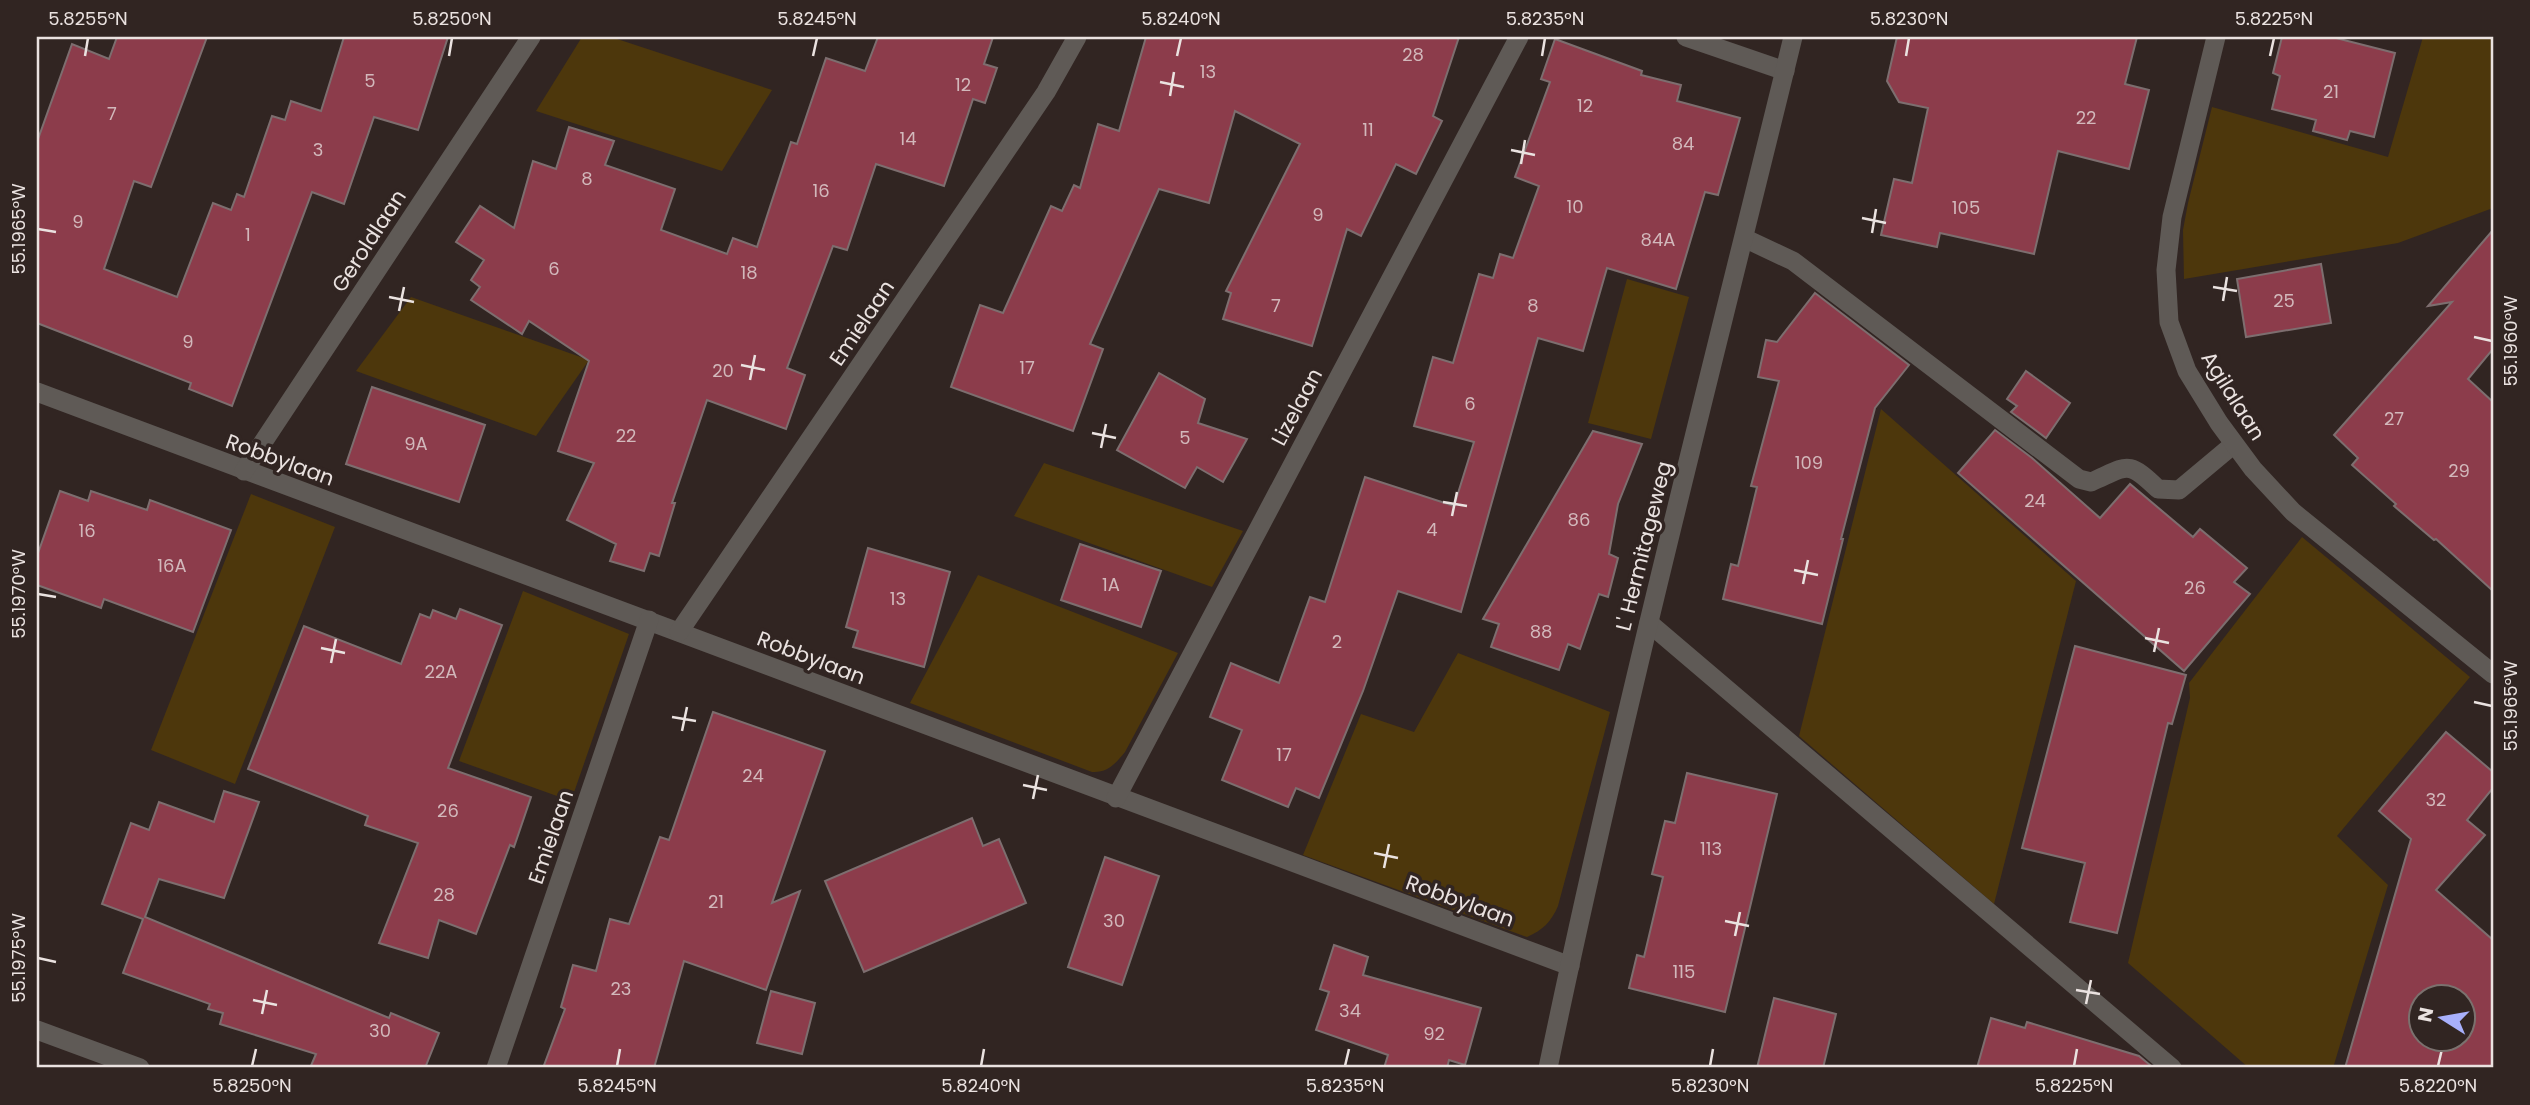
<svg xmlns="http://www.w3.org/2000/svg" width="2530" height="1105" viewBox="0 0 2530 1105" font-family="Poppins,sans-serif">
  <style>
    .green { fill: #4d370c }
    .building { fill: #8c3c4b; stroke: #7d6e6f; stroke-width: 2; fill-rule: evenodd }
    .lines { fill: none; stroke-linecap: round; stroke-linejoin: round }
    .service { stroke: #5f5a56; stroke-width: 19 }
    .minor { stroke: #5f5a56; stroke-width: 19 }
    .ticks { fill: none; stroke: #eae2e0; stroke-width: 2.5 }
    .labels { text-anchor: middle; stroke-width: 7; stroke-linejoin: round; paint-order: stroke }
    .number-label { font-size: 18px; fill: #d2b8bb }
    .street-label { font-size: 21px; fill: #eae2e0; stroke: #312522 }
    .neatline { fill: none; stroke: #eae2e0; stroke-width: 2.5 }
    .ticks-label { font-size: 18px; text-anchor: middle; fill: #eae2e0 }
  </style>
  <rect width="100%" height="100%" fill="#312522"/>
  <!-- green -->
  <g class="green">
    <polygon points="582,37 611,37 772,90 722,171 536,111"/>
    <polygon points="2423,37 2493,37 2493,208 2398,243 2184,279 2183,230 2188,203 2212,107 2388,157"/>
    <polygon points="1627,279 1689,297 1651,439 1588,423"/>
    <polygon points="411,297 589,360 536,436 356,371"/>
    <polygon points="1881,409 2076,581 1994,904 1799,736"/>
    <polygon points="1044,463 1243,531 1212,587 1014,516"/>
    <polygon points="251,494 335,527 235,784 151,750"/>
    <polygon points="2302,537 2470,677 2337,836 2388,885 2333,1068 2249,1068 2128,963 2190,698 2189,683"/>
    <path d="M978,575L1178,653L1125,752C1116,763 1108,773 1092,772L910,703Z"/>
    <polygon points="523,591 629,634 571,801 459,761"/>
    <path d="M1458,653L1610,712L1558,906C1551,922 1543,930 1527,937L1303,855L1361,714L1414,732Z"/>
  </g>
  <!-- building -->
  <g class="building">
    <polygon points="117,37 207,37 151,187 134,181 104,269 177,297 213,203 231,210 237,194 244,197 272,116 285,120 291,101 321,111 344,37 448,37 418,130 374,117 344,204 312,192 232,406 189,389 191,383 37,323 37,142 72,44 109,59"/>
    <polygon points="878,37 993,37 984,64 997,68 985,103 973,99 944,186 876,164 847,250 833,246 787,368 805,375 786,429 707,400 672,503 675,503 659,556 650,553 644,571 610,561 616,544 567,520 594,463 558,451 589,361 529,321 522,334 471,300 480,287 471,280 484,260 456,242 480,206 514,228 533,161 556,169 569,127 614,141 605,165 675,189 661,230 727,254 733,238 757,247 791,142 797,144 826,58 865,71"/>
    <polygon points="1146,37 1459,37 1433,116 1442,121 1416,174 1396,164 1361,236 1347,229 1312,346 1223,319 1231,293 1226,291 1300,144 1235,111 1209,203 1159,189 1090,344 1103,349 1073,431 951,387 980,305 1003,313 1051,206 1062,211 1074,185 1080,188 1098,124 1119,131"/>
    <polygon points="1897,37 2137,37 2125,84 2149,90 2129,169 2058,151 2034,254 1940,233 1937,247 1881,235 1894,179 1912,183 1928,108 1899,102 1887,81"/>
    <polygon points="2282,37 2332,37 2395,53 2374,137 2350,131 2347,140 2313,131 2316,120 2272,109 2280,76 2273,73"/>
    <polygon points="1555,39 1642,71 1641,75 1681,85 1677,101 1740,118 1718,195 1705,192 1676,289 1607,268 1583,351 1538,338 1461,612 1398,591 1363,691 1319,798 1296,788 1288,807 1222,780 1242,730 1210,717 1231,663 1279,683 1310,597 1325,602 1365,477 1454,506 1474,442 1414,426 1433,357 1453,363 1479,274 1493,278 1500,254 1513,258 1539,186 1515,177 1550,82 1541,79"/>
    <polygon points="2493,230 2493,349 2468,379 2493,402 2493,591 2436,539 2434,540 2394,506 2396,504 2352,465 2358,458 2334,435 2452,302 2428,306"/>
    <polygon points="2321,264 2331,323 2246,337 2237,279"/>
    <polygon points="1815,293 1909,365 1875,408 1841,539 1843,539 1822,624 1723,599 1731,564 1738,566 1757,487 1751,486 1779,381 1758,377 1766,340 1777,342"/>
    <polygon points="2026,371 2070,403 2046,438 2011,412 2017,406 2007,399"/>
    <polygon points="1159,373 1205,399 1198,423 1247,439 1223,482 1197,467 1185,488 1117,450"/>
    <polygon points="372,387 485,425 459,502 346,464"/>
    <polygon points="1995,430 2032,458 2100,518 2130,484 2193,537 2200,529 2247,568 2234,582 2250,594 2184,671 1958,473"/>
    <polygon points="1593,431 1642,444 1618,504 1609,554 1618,558 1608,597 1599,594 1580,649 1568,644 1559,670 1491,647 1499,624 1483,619"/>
    <polygon points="60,491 88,501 91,491 147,510 150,500 231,530 193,632 104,599 101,608 37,585 37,556"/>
    <polygon points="1080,544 1161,571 1141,627 1061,600"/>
    <polygon points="868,548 950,572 924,667 853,647 858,631 846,627"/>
    <polygon points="460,609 502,625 448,768 531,797 514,847 510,845 476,934 439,920 428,958 379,943 418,843 365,825 368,816 248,769 304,626 401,664 420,614 430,618 433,610 456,619"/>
    <polygon points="2075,646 2186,675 2172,724 2168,723 2117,933 2070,922 2085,863 2022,848"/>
    <polygon points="713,712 825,751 772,903 800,891 766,990 684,961 654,1068 543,1068 565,1009 561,1007 573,965 596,971 610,919 629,924 660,837 669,840"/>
    <path d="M2446,732L2493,772V788L2467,820L2485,835L2436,890L2493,940V1068H2345L2411,839L2379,811ZM2421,997H2463V1039H2421Z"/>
    <polygon points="1687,773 1777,794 1725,1012 1629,988 1637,955 1644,957 1663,877 1652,874 1665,821 1675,823"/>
    <polygon points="224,791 259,802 224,898 159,879 145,917 389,1018 391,1013 439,1033 425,1068 310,1068 316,1054 220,1024 223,1013 208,1009 210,1004 123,973 143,919 102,904 131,823 149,830 159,802 214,822"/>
    <polygon points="972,818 983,846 999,839 1026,903 864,972 825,881"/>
    <polygon points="1105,857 1159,876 1122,985 1068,967"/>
    <polygon points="1334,945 1368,957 1363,975 1481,1008 1465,1065 1449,1060 1447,1068 1384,1068 1388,1055 1316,1030 1329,992 1320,989"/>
    <polygon points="771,991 815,1003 802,1054 757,1043"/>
    <polygon points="1774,998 1836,1014 1823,1068 1757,1068"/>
    <polygon points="1991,1018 2025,1028 2027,1022 2139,1056 2150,1065 2149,1068 1977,1068"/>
  </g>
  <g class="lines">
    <!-- service -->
    <g class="service">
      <path d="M1744,238L1793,261L2079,479L2091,482C2128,466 2127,459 2158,489L2179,490L2234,444"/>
      <polyline points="1649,623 2172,1068"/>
    </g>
    <!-- minor -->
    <g class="minor">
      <polyline points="1686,37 1785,71"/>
      <polyline points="2216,37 2172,217 2166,270 2169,322 2187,371 2219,423 2253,469 2293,512 2493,674"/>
      <polyline points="37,392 1570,966"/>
      <polyline points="244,471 531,37"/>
      <polyline points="679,632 1046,92 1077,37"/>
      <polyline points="1116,798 1519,37"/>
      <polyline points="37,1030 140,1068"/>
      <polyline points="496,1068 649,620"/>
      <path d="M1548,1068C1620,722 1709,380 1793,37"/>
    </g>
  </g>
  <!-- ticks -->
  <path class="ticks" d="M85,56L88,38M449,56L452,38M813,56L817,38M1177,56L1181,38M1542,56L1545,38M1906,56L1909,38M2270,56L2274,38M1160,82L1184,87M1170,96L1174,72M1511,150L1535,155M1521,164L1525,140M1862,218L1886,223M38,229L56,232M1872,233L1876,209M2213,287L2237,291M389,297L414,302M2223,301L2227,277M399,311L404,287M2474,337L2492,341M741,365L765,370M750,380L755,355M1092,433L1116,438M1101,448L1106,424M1443,502L1467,506M1452,516L1457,492M1794,570L1818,575M1803,584L1808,560M38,594L56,597M2145,638L2169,643M321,648L345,653M2154,652L2159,628M331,663L336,639M2474,702L2492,706M672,717L696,721M682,731L687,707M1023,785L1047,790M1033,799L1038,775M1374,853L1398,858M1384,868L1389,844M1725,921L1749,926M1735,936L1740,912M38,958L56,962M2076,990L2100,994M253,1000L277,1005M2086,1004L2091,980M262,1014L267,990M252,1066L256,1049M617,1066L620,1049M981,1066L984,1049M1345,1066L1349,1049M1710,1066L1713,1049M2074,1066L2077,1049M2438,1066L2442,1049"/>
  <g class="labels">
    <!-- number labels -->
    <g class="number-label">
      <text x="1413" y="61">28</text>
      <text x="1208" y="78">13</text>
      <text x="370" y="87">5</text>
      <text x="963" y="91">12</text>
      <text x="2331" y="98">21</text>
      <text x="1585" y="112">12</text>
      <text x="112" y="120">7</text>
      <text x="2086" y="124">22</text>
      <text x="1368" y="136">11</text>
      <text x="908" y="145">14</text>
      <text x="1683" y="150">84</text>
      <text x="318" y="156">3</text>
      <text x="587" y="185">8</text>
      <text x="821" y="197">16</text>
      <text x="1575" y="213">10</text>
      <text x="1966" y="214">105</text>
      <text x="1318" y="221">9</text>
      <text x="78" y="228">9</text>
      <text x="248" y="241">1</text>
      <text x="1658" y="246">84A</text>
      <text x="554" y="275">6</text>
      <text x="749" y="279">18</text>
      <text x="2284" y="307">25</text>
      <text x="1276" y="312">7</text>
      <text x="1533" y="312">8</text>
      <text x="188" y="348">9</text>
      <text x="1027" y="374">17</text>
      <text x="723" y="377">20</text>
      <text x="1470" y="410">6</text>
      <text x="2394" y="425">27</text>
      <text x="626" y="442">22</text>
      <text x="1185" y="444">5</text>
      <text x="416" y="450">9A</text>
      <text x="1809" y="469">109</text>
      <text x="2459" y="477">29</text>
      <text x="2035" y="507">24</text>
      <text x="1579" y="526">86</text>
      <text x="1432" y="536">4</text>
      <text x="87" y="537">16</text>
      <text x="172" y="572">16A</text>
      <text x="1111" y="591">1A</text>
      <text x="2195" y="594">26</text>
      <text x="898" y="605">13</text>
      <text x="1541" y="638">88</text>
      <text x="1337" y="648">2</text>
      <text x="441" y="678">22A</text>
      <text x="1284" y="761">17</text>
      <text x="753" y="782">24</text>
      <text x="2436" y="806">32</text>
      <text x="448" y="817">26</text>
      <text x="1711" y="855">113</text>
      <text x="444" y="901">28</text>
      <text x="716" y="908">21</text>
      <text x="1114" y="927">30</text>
      <text x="1684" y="978">115</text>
      <text x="621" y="995">23</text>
      <text x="1350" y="1017">34</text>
      <text x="380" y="1037">30</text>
      <text x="1434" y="1040">92</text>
    </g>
    <!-- street labels -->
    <g class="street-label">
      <text transform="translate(369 241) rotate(-57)" y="7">Geroldlaan</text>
      <text transform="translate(862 323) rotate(-56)" y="7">Emielaan</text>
      <text transform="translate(2233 396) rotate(58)" y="7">Agilalaan</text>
      <text transform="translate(1297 407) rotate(-62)" y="7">Lizelaan</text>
      <text transform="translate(280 460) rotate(20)" y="7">Robbylaan</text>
      <text transform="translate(1644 546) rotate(-76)" y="7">L' Hermitageweg</text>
      <text transform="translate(811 658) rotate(21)" y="7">Robbylaan</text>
      <text transform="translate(551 837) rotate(-71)" y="7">Emielaan</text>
      <text transform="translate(1460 901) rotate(20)" y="7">Robbylaan</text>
    </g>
  </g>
  <!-- border -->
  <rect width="2530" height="1105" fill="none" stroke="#312522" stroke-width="77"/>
  <!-- north arrow -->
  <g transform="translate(2442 1018) rotate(281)"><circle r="33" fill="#312522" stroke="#7b716e" stroke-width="2"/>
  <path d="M0-5L12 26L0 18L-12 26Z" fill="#a8b0fc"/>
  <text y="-10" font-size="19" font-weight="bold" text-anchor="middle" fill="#eae2e0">N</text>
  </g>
  <rect x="38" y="38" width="2454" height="1028" class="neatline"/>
  <g class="ticks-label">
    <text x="88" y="25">5.8255°N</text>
    <text x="452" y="25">5.8250°N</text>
    <text x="817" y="25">5.8245°N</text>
    <text x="1181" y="25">5.8240°N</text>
    <text x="1545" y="25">5.8235°N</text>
    <text x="1909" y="25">5.8230°N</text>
    <text x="2274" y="25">5.8225°N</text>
    <text transform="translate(19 229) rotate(-90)" y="6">55.1965°W</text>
    <text transform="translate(2511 341) rotate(-90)" y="6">55.1960°W</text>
    <text transform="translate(19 594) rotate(-90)" y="6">55.1970°W</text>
    <text transform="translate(2511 706) rotate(-90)" y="6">55.1965°W</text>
    <text transform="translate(19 958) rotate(-90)" y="6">55.1975°W</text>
    <text x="252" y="1092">5.8250°N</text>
    <text x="617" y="1092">5.8245°N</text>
    <text x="981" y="1092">5.8240°N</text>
    <text x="1345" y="1092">5.8235°N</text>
    <text x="1710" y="1092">5.8230°N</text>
    <text x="2074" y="1092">5.8225°N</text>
    <text x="2438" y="1092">5.8220°N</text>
  </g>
</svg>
